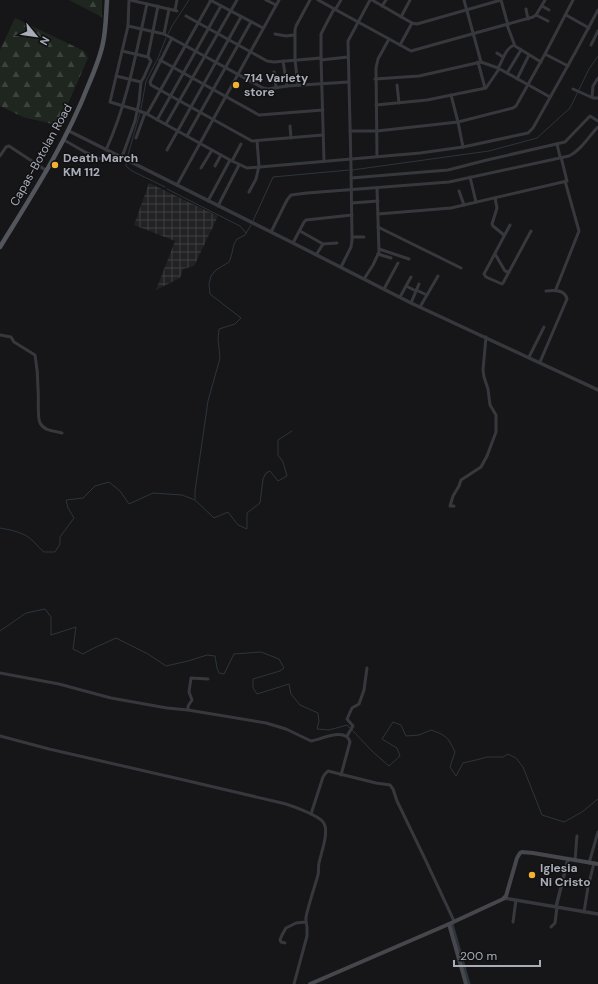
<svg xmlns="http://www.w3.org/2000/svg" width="598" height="984" viewBox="0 0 598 984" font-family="'DM Sans',sans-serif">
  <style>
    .industrial { fill: url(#industrial-grid) }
    .forest { fill: url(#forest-firs) }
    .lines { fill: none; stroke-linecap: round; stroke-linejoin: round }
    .stream { stroke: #2c353c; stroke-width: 1 }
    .canal { stroke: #2c353c; stroke-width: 3 }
    .minor { stroke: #37383d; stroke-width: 3 }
    .tertiary { stroke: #37383d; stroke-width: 3.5 }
    .secondary { stroke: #45474d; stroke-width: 4 }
    .primary { stroke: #53555c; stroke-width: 4.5 }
    .poi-dot { fill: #f2b134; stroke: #111113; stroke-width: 1.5 }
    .labels { text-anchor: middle; stroke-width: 3; stroke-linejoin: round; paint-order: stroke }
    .poi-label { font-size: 12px; font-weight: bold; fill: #a8adb8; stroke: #111113; text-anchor: start }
    .street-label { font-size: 12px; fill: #a8adb8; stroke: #111113 }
  </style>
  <defs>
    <pattern id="industrial-grid" width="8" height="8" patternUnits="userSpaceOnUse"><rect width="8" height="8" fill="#222225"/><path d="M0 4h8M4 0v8" fill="none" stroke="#3f3f43"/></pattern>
    <pattern id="forest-firs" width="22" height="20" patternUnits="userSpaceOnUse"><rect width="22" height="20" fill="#1e261f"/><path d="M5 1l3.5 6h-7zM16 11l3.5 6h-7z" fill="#3c433d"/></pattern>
  </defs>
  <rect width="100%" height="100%" fill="#161618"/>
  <!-- industrial -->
  <polygon class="industrial" points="149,183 218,216 194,266 183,269 180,278 156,290 175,241 134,225"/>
  <!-- forest -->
  <g class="forest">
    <polygon points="69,0 102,0 102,17"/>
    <polygon points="15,18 84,51 88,58 59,124 56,125 23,117 0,106 0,50"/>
  </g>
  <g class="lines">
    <!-- stream -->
    <g class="stream">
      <polyline points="168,34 172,26 189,0"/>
      <polyline points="141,109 146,81 158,58 166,38"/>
      <polyline points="127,158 140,113"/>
      <polyline points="126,163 126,166 132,171 165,187"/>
      <polyline points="352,170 489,151 537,138 570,108 589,69 598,56"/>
      <polyline points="167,189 240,226 246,233"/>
      <polyline points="253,221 273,177 349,170"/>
      <polyline points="195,499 195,491 208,401 220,358 218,339 219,329 235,324 241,318 210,294 209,284 211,276 216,270 229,262 231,257 234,244 237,239 245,235 251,225"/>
      <path d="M0,528C11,530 24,532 33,541C37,545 40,549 44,552H55L60,544V537L74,518L68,508L66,500L83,498L95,486L109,482L120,491L129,504L153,493L182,495L195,500L214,518L228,512L238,525L247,529V513L260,503L263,479L266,473L270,471L278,481L287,476L283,462L278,455V440L292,431"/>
      <polyline points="0,631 26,613 45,609 51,617 51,635 76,627 73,649 83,654 94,648 116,638 148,654 166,666 188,661 207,655 215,656 217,668 219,673 224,674 234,654 261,652 279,659 284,668 280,671 253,679 253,688 257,694 289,684 291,694 300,705 318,713 319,721 317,729 329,730 347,725 350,728"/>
      <path d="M352,730L373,752L389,766L400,756L397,748L382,739L393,722L401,725L406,736L419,735L431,730C446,735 448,737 455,752L450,767L456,776L463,763L480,759L487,757H503L508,754L516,758L523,767L542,815L564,822L582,812L598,799"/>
    </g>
    <!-- canal -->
    <polyline class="canal" points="452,924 469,984"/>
    <!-- minor -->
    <g class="minor">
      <polyline points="129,0 128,26 110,102 137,110 147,114 230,160 247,168 420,153 463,147 528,133 533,128 576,51 598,10"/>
      <polyline points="130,0 177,11"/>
      <polyline points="210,0 263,28"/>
      <polyline points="266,0 276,5"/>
      <polyline points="318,0 411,51 533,17 536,15 545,0"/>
      <polyline points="372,0 412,23 417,24 501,0"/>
      <polyline points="464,0 481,62"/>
      <polyline points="501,0 508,25"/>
      <polyline points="382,6 386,0"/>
      <polyline points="542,6 549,10"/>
      <polyline points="526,9 528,19"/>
      <polyline points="175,10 177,0"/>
      <polyline points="335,10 341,0"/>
      <polyline points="536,15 548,21"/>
      <polyline points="566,15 589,28"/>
      <polyline points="186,16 267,61 274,62 321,58"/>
      <polyline points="401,17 410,0"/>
      <polyline points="507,25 515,46 541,62"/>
      <polyline points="128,26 164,34 263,88 268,89 287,86 348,82"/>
      <polyline points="164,34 169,9"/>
      <polyline points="275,34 286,36 294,35"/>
      <polyline points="172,38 150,82 151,85 252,141 323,135"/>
      <polyline points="400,45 412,23"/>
      <polyline points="591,45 598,31"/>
      <polyline points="122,51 148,57"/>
      <polyline points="497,53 503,57"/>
      <polyline points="545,54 568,66"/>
      <polyline points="160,60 259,115 323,110"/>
      <polyline points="321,60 348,57"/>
      <polyline points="283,61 287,86"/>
      <polyline points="478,62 485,88"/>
      <path d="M498,68C503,60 505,49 514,45"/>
      <polyline points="274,72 276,87"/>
      <polyline points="507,73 521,50"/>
      <polyline points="116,76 141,82"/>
      <polyline points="375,79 419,76 481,62 498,68 550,97"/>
      <polyline points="517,79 529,55"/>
      <polyline points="298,85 295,60 295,30 296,26 310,0"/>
      <polyline points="397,85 399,103"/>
      <polyline points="573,89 593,98 598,98"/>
      <polyline points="451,95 458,122 463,147"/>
      <polyline points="592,97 593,86 598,78"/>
      <polyline points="376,105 427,100 486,88 499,69"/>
      <polyline points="147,114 211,0"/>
      <polyline points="157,120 221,6"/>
      <polyline points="166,124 237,0"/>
      <polyline points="290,126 291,138"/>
      <polyline points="350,131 377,131 458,122 513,108 516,106 545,54 573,0"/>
      <polyline points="187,136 251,22"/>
      <polyline points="136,138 145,113"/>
      <polyline points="64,140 85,152 103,160"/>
      <polyline points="557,144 560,157"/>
      <path d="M106,150C127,104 136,53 147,4"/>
      <polyline points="167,150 241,17"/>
      <polyline points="0,156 6,147 9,146 47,171"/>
      <polyline points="377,156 376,68 378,59 389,39"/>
      <polyline points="122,157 126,146 135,121 139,102 141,82 144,77 151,61 148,57 148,56 158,6"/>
      <polyline points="232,161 241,144"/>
      <polyline points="324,161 321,58 321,34 323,30 334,9"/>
      <polyline points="215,166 221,155"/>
      <polyline points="201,168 212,150"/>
      <polyline points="470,177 476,202"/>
      <polyline points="351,178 448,170 487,160 565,142 590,116 598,121"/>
      <polyline points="177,185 279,0"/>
      <polyline points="459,191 464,205"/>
      <polyline points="249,192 256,179 259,166 257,141"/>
      <polyline points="495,198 497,208 492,224 493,226 504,235"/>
      <polyline points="208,201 230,160"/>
      <polyline points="352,203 378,201"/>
      <polyline points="218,206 239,165"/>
      <polyline points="378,214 451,208 567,181 561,157"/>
      <polyline points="510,225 484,274 486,277 502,284 503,283 531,231"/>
      <polyline points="378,227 461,268"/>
      <polyline points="300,231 323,244"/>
      <path d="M271,232L287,200L291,195L307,193L449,182L569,156C580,151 588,138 596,129L598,127"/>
      <polyline points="352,237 364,237"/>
      <polyline points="293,243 304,222 306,220 352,215"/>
      <polyline points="379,249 409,259"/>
      <polyline points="378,254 391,258"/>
      <polyline points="495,254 505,271 509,272"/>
      <polyline points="316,255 323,244 337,243"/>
      <polyline points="341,267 351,247 352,240 351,167 348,41 370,0"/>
      <polyline points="364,279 373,265 379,252 377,188"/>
      <polyline points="406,286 416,291"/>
      <polyline points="384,289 398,263"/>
      <polyline points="556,289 579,231 565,181"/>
      <polyline points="416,290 427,295"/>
      <polyline points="400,297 411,277"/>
      <polyline points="411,303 419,284"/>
      <polyline points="420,307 438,276"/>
      <path d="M0,335L11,337L14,342L35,355C37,366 38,378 38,389C39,397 37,418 40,423C44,431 55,431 62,433"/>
      <polyline points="529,357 544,327"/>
      <path d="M540,362L567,299C565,289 553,290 546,291"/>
      <polyline points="454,506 450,506 453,496 459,486 461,480 481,467 487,456 496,432 496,415 490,405 488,389 484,377 483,370 486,337"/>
      <path d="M0,673L59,684L111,698L167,708L188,710L266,723L286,729L311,741C322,739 346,727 350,742L341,775"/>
      <polyline points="188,710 188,706 192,700 189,692 191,678 208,679"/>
      <path d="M0,736L49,749L184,780L282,803C290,805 318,815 323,822C330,830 321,853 319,863C318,867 319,871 318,875C314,889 309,903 306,917V922L307,927V936L294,984"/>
      <polyline points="347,736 353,726 347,719 352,708 359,704 364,690 367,668"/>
      <polyline points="311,814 323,777 325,774 328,771 376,783 390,785 393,789 397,801 426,861 454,921"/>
      <path d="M575,860C576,852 576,844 577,836"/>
      <polyline points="589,863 598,832"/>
      <polyline points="584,912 588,887 594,863"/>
      <polyline points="513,922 516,900"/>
      <polyline points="551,927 555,923 557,907"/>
      <polyline points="285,943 281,942 280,940 282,935 286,928 296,923 306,922"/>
    </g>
    <!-- tertiary -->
    <g class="tertiary">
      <polyline points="69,131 293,243 411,303 598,390"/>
      <polyline points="504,898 598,914"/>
      <polyline points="556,907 568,859"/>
    </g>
    <!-- secondary -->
    <g class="secondary">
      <polyline points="449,924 466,984"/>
      <polyline points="310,984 449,924 503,899 506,896 517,858 520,853 522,852 533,853 598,864"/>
    </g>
    <!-- primary -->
    <path class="primary" d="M0,247C32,195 66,143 88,86C94,72 100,58 103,43C106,29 106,14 107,0"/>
  </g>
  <!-- markers -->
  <g class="poi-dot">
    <circle cx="236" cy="85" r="4"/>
    <circle cx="55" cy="165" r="4"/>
    <circle cx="532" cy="875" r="4"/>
  </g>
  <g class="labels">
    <!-- poi labels -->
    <g class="poi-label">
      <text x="244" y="82">714 Variety<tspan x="244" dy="14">store</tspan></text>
      <text x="63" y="162">Death March<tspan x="63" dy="14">KM 112</tspan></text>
      <text x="540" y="872">Iglesia<tspan x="540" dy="14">Ni Cristo</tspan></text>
    </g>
    <!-- street labels -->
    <g class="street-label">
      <text transform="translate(41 155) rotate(-61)" y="4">Capas-Botolan Road</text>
    </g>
  </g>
  <!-- north arrow -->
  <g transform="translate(36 36) rotate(119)" stroke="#111113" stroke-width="3" paint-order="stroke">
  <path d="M0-3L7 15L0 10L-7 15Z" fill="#a8adb8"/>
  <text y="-6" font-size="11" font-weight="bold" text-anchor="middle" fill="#a8adb8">N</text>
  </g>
  <!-- scale -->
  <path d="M454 960v6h86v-6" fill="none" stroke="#a8adb8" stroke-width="2"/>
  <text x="460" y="960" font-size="12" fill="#a8adb8" stroke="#111113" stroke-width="3" paint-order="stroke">200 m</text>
</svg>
